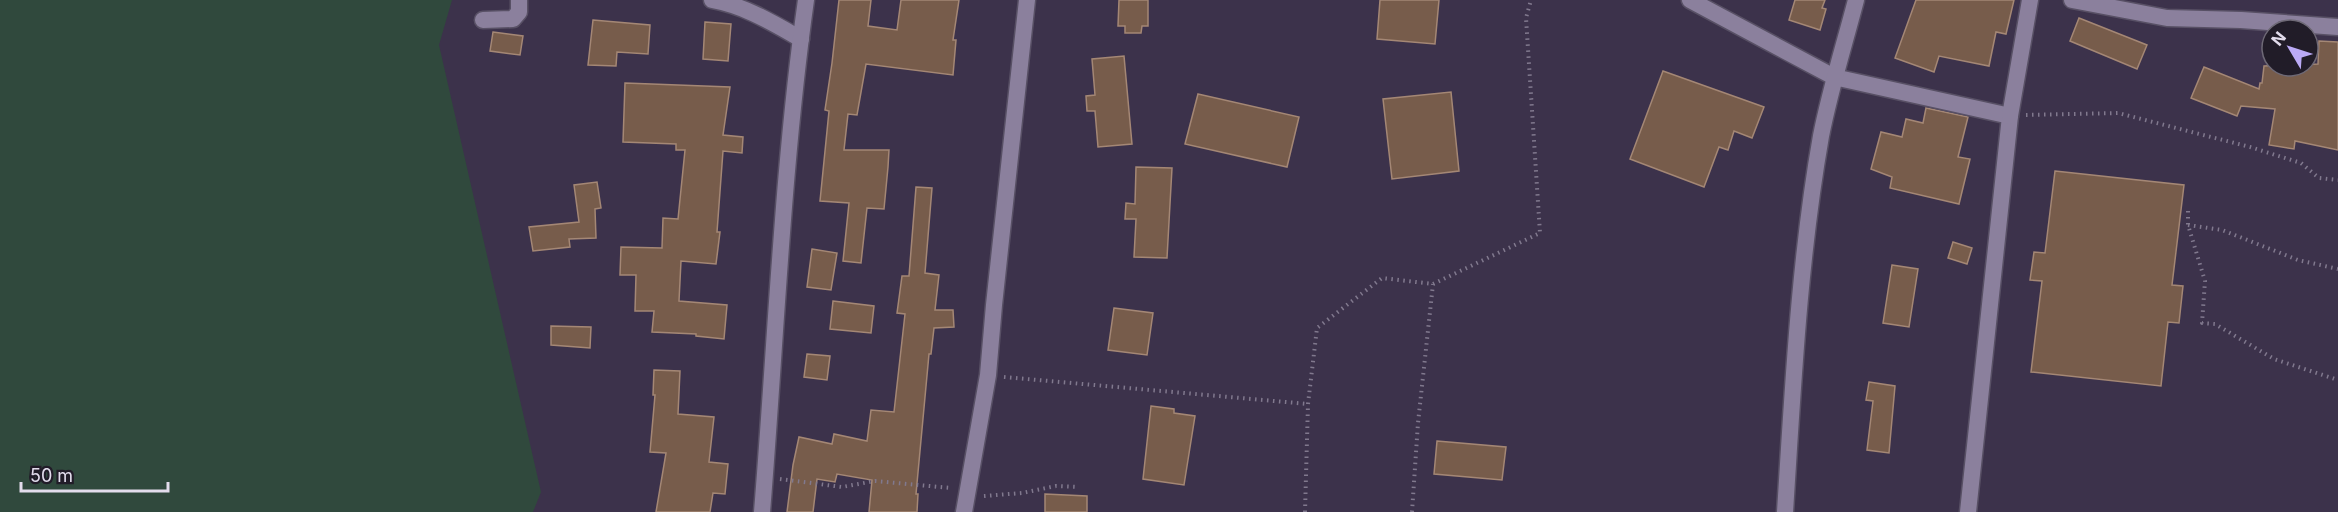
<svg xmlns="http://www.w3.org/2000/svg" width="2338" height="512" viewBox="0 0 2338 512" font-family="Inter,sans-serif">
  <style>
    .green { fill: #30493d }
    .building { fill: #775c4b; stroke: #a48775; stroke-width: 1.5 }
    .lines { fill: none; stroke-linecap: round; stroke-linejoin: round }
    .street-casing { stroke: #585065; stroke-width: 19 }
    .path { stroke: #81798e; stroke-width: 4; stroke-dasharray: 1.5 4.5; stroke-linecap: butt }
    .street { stroke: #8b809d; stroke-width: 16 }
  </style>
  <rect width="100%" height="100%" fill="#3c324b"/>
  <!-- green -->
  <polygon class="green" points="0,0 452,0 439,45 541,492 533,512 0,512"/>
  <!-- building -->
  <g class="building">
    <polygon points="839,0 871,0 868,26 897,30 901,0 959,0 953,40 956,40 953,75 866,64 857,115 848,114 844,150 889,150 888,167 884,209 867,208 861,263 843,261 849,203 820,201 829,111 825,110 832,63"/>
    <polygon points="1119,0 1148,0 1148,26 1142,26 1141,33 1125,33 1125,26 1118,26"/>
    <polygon points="1380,0 1439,0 1435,44 1377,39"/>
    <polygon points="1795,0 1825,0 1822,8 1826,9 1820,30 1789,20"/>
    <polygon points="1916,0 2014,0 2006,34 1996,32 1989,66 1939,56 1934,72 1895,58"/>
    <polygon points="2079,18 2147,45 2137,69 2070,41"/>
    <polygon points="593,20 650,25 648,54 617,52 616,66 588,65"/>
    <polygon points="705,22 731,24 728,61 703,59"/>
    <polygon points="493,32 523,36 520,55 490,51"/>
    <polygon points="2319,41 2338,42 2338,150 2295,141 2294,149 2269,145 2275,109 2241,106 2237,116 2191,98 2204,67 2259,89 2260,83 2262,83 2264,66 2318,64"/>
    <polygon points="1124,56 1132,144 1098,147 1095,111 1087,111 1086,96 1095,95 1092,59"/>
    <polygon points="1663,71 1764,107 1752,138 1734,131 1728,150 1719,147 1704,187 1630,159"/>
    <polygon points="625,83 730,87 723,135 743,137 742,153 723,151 717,232 720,232 716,264 681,261 679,301 727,305 724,339 696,336 696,334 652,332 654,311 635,311 636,275 620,275 621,247 662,248 663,218 678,219 685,150 676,150 676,144 623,142"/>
    <polygon points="1451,92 1459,171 1392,179 1383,99"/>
    <polygon points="1198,94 1299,117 1287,167 1185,144"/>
    <polygon points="1926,108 1968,117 1958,157 1970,159 1959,204 1890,188 1892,177 1871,169 1881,132 1902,137 1906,119 1923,123"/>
    <polygon points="1136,167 1172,168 1167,258 1134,257 1136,219 1125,219 1126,203 1135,204"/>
    <polygon points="2055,171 2184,185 2172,285 2183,286 2179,323 2168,322 2161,386 2031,372 2042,281 2030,280 2034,252 2045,253"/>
    <polygon points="597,182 601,208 595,209 596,238 569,239 570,247 533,251 529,227 579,222 574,185"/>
    <polygon points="916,187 932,188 925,273 939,275 935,310 953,310 954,327 934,328 931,354 929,354 916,494 918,494 917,512 869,512 872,480 837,474 835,482 817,479 813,512 787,512 793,465 799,437 832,444 834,434 867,441 871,410 894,412 905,314 897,313 902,276 909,276"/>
    <polygon points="1953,242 1972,248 1967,264 1948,258"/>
    <polygon points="812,249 837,253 831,290 807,287"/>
    <polygon points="1892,265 1918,269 1909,327 1883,323"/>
    <polygon points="833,301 874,306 871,333 830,329"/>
    <polygon points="1114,308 1153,313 1147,355 1108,350"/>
    <polygon points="551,326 591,327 590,348 551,345"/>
    <polygon points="807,354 830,356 827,380 804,377"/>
    <polygon points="654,370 680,371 678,414 714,417 709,462 728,464 725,494 713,493 710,512 656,512 666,453 650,452 655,395 653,395"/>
    <polygon points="1869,382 1895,386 1889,453 1867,450 1873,401 1866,400"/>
    <polygon points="1151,406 1174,409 1174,413 1195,416 1184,485 1143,479"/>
    <polygon points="1437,441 1506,447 1502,480 1434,474"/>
    <polygon points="1045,494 1087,496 1087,512 1045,512"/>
  </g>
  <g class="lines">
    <defs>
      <g id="street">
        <path d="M712,0C745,6 771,22 801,39"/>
        <polyline points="1690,0 1834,77 2010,116 1968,512"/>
        <polyline points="2072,0 2167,18 2241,20 2338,27"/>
        <polyline points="483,20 513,19 519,12 519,0"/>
        <polyline points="2010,116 2030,0"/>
        <path d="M762,512C776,341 782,170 806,0"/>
        <polyline points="964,512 988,375 994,305 1027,0"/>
        <path d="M1785,512C1793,387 1799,260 1821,136C1830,90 1844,46 1856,0"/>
      </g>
    </defs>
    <!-- street casing -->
    <use href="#street" class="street-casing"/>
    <!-- path -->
    <g class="path">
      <polyline points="2026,115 2118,113 2250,147 2301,163 2319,178 2338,180"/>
      <polyline points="2188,211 2188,225 2205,281 2202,323 2215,324 2274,359 2338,380"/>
      <polyline points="2188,225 2222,230 2298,260 2338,269"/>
      <polyline points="1004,377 1308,404"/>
      <polyline points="780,479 842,487 875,481 951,488"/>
      <polyline points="984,496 1022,493 1056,486 1078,487"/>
      <polyline points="1305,512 1308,404 1317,328 1382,278 1433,284 1540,233 1526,18 1531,0"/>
      <polyline points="1412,512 1418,423 1433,284"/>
    </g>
    <!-- street -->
    <use href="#street" class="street"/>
  </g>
  <!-- north arrow -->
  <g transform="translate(2290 48) rotate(309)"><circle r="28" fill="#211c28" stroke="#6e6976" stroke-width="1.5"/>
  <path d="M0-4.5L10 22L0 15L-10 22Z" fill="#bbaaf6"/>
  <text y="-9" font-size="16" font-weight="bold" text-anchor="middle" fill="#e2dcec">N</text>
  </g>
  <!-- scale -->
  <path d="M21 482v9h147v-9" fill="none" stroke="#e2dcec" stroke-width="3"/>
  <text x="30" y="482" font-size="18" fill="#e2dcec" stroke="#211c28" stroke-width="4.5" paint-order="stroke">50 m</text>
</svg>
